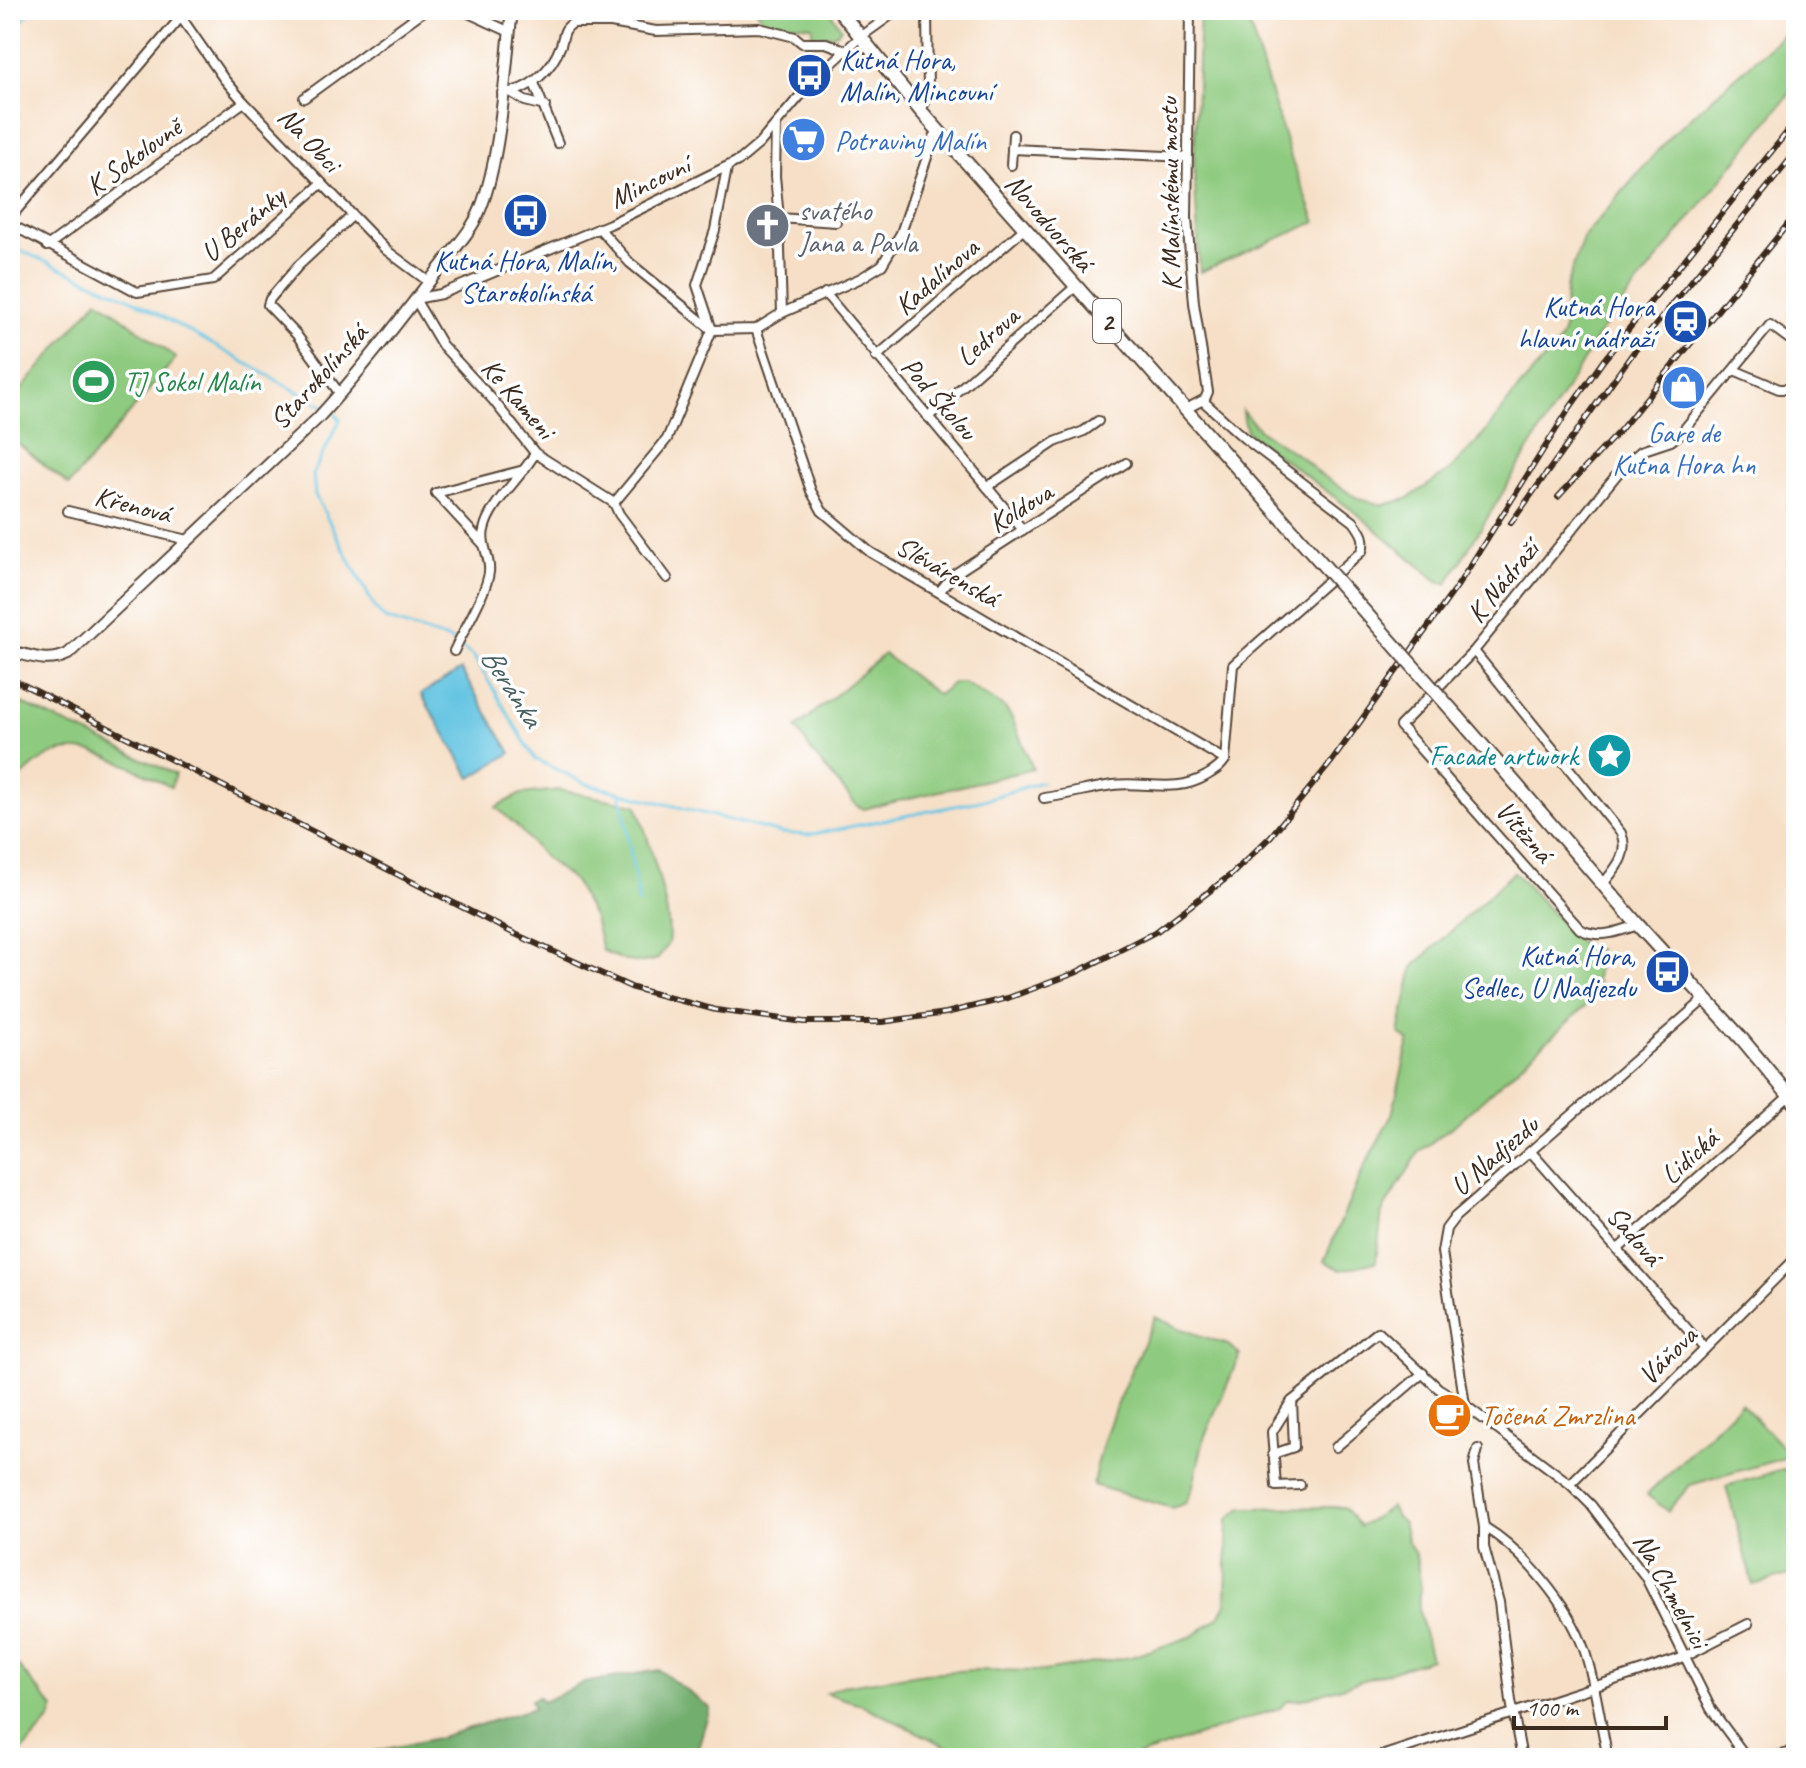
<svg xmlns="http://www.w3.org/2000/svg" width="1806" height="1768" viewBox="0 0 1806 1768" font-family="Caveat,sans-serif">
  <style>
    .green { fill: #8eca7f; stroke: #647a4e; stroke-width: 2 }
    .forest { fill: #72ae6e; stroke: #566c46; stroke-width: 2 }
    .water { fill: #63c4e2; stroke: #4f7780; stroke-width: 2 }
    .lines { fill: none; stroke-linecap: round; stroke-linejoin: round }
    .stream { stroke: #63c4e2; stroke-width: 3 }
    .minor-casing { stroke: #574537; stroke-width: 12 }
    .tertiary-casing { stroke: #574537; stroke-width: 14 }
    .primary-casing { stroke: #574537; stroke-width: 16 }
    .minor { stroke: #fff; stroke-width: 8 }
    .tertiary { stroke: #fff; stroke-width: 10 }
    .primary { stroke: #fff; stroke-width: 12 }
    .rail-casing { stroke: #3b2a1e; stroke-width: 6 }
    .rail { stroke: #fff; stroke-width: 3; stroke-dasharray: 9; stroke-linecap: butt }
    .primary-bridge-casing { stroke: #574537; stroke-width: 16; stroke-linecap: butt }
    .primary-bridge { stroke: #fff; stroke-width: 12 }
    .labels { text-anchor: middle; stroke-width: 7; stroke-linejoin: round; paint-order: stroke }
    .shield { fill: #fff; stroke: #766a62; stroke-width: 2 }
    .shield-label { font-size: 26px; font-weight: bold; fill: #3b2a1e }
    .transit-label { font-size: 28px; fill: #164399; stroke: #fff; text-anchor: end }
    .street-label { font-size: 28px; fill: #3b2a1e; stroke: #fff }
    .shop-label { font-size: 28px; fill: #366cbe; stroke: #fff; text-anchor: start }
    .worship-label { font-size: 28px; fill: #5b616d; stroke: #fff; text-anchor: start }
    .leisure-label { font-size: 28px; fill: #27864d; stroke: #fff; text-anchor: start }
    .culture-label { font-size: 28px; fill: #0d838f; stroke: #fff; text-anchor: end }
    .food-label { font-size: 28px; fill: #c56008; stroke: #fff; text-anchor: start }
    .water-label { font-size: 30px; font-style: italic; fill: #496063; stroke: #fff }
  </style>
  <rect width="100%" height="100%" fill="#fff"/>
  <filter id="ink" filterUnits="userSpaceOnUse"><feTurbulence type="fractalNoise" baseFrequency=".0125" numOctaves="2"/><feDisplacementMap in="SourceGraphic" scale="16" xChannelSelector="R" yChannelSelector="G"/><feConvolveMatrix kernelMatrix="1 2 1 2 8 2 1 2 1" color-interpolation-filters="sRGB"/></filter>
  <filter id="wash" filterUnits="userSpaceOnUse"><feTurbulence type="fractalNoise" baseFrequency=".006" numOctaves="4" result="noise"/><feDisplacementMap in="SourceGraphic" scale="32" xChannelSelector="R" yChannelSelector="G"/><feGaussianBlur stdDeviation="1.8" result="paint"/><feColorMatrix in="noise" values="0 0 0 0 0 0 0 0 0 0 0 0 0 0 0 0 0 1.4 0 .05"/><feComposite in="paint" operator="in"/></filter>
  <g filter="url(#wash)">
    <rect width="100%" height="100%" fill="#f6dfc6"/>
    <!-- green -->
    <g class="green">
      <polygon points="757,10 829,10 841,28 836,34 812,37 812,26 763,21"/>
      <polygon points="1200,10 1245,10 1292,161 1316,222 1200,272 1194,169"/>
      <polygon points="1796,23 1796,86 1605,325 1447,584 1438,581 1360,516 1247,432 1242,411 1261,431 1305,460 1317,472 1359,499 1383,505 1407,499 1450,470 1485,433 1518,389 1557,345 1563,333 1566,287 1583,238 1671,135"/>
      <polygon points="98,299 176,358 69,485 10,437 10,403"/>
      <polygon points="884,654 938,695 953,683 964,683 1005,708 1012,718 1033,769 864,809 858,807 814,755 796,728"/>
      <path d="M10,698L175,774L171,787C135,770 83,733 43,759C31,766 21,778 10,787Z"/>
      <path d="M560,790L637,805C646,834 674,916 668,943C666,948 660,955 658,959C635,966 622,961 602,950L594,918L574,881L545,858L517,826L496,807L521,794Z"/>
      <polygon points="1514,872 1589,952 1598,949 1596,980 1602,991 1457,1123 1420,1151 1382,1212 1376,1262 1341,1270 1324,1261 1364,1167 1392,1115 1409,1041 1399,1033 1413,967"/>
      <path d="M1155,1317L1181,1329L1228,1345L1240,1355L1204,1438L1192,1490L1186,1503L1172,1508L1093,1485C1103,1427 1131,1371 1155,1317Z"/>
      <polygon points="1741,1403 1791,1456 1690,1485 1668,1511 1647,1495"/>
      <polygon points="1796,1466 1796,1573 1753,1585 1726,1486"/>
      <path d="M1344,1507L1360,1527L1391,1507L1397,1518L1403,1523L1408,1542L1416,1556L1421,1588C1413,1605 1427,1640 1431,1659L1303,1699L1287,1701L1280,1708L1132,1758H970L860,1704L826,1693L842,1686L926,1673L974,1670L1044,1671L1131,1657L1193,1636L1219,1617L1226,1604L1228,1519L1242,1508Z"/>
      <polygon points="10,1657 54,1708 50,1720 16,1758 10,1758"/>
    </g>
    <!-- forest -->
    <polygon class="forest" points="659,1670 710,1708 695,1758 345,1758 437,1738 534,1708 531,1700 539,1697 543,1702 583,1683"/>
    <!-- water -->
    <polygon class="water" points="461,670 511,753 471,778 421,694"/>
    <g class="lines">
      <!-- stream -->
      <g class="stream">
        <polyline points="10,35 31,10"/>
        <polyline points="10,246 129,298 334,412 340,420 313,474 315,495 375,608 385,619 451,640 474,657 535,759 587,784 781,833 808,835 980,801 1041,782"/>
        <polyline points="621,793 639,904"/>
      </g>
    </g>
  </g>
  <g filter="url(#ink)">
    <g class="lines">
      <defs>
        <g id="minor">
          <polyline points="176,10 224,79 244,102 386,250 429,282"/>
          <polyline points="462,10 510,32"/>
          <polyline points="866,33 898,10"/>
          <polyline points="534,83 558,143"/>
          <path d="M502,93C529,92 552,70 561,45C564,35 563,29 573,23H611L656,31L759,28L795,37L802,43H826L845,50"/>
          <polyline points="512,93 525,101 545,106"/>
          <polyline points="304,98 425,10"/>
          <polyline points="920,110 926,101 928,91 927,10"/>
          <polyline points="776,124 775,176 779,218 782,313"/>
          <polyline points="1012,149 1187,157"/>
          <polyline points="1011,165 1013,135"/>
          <polyline points="10,218 181,17"/>
          <polyline points="779,218 836,222"/>
          <polyline points="10,224 137,292 213,280 321,184"/>
          <polyline points="599,228 630,263 711,329"/>
          <polyline points="47,246 244,102"/>
          <polyline points="825,293 1023,530"/>
          <polyline points="756,329 811,491 822,511 870,552 1225,760"/>
          <polyline points="712,330 667,439 614,503 535,453 493,400 442,345 415,299 441,294 610,224 740,160 759,144 811,83 860,37"/>
          <polyline points="712,330 756,329 782,313 861,278 882,265 901,233 934,137 939,130"/>
          <polyline points="712,330 697,285 715,230 727,168"/>
          <polyline points="876,357 1025,228"/>
          <polyline points="1734,370 1779,389 1796,389"/>
          <polyline points="340,394 296,334 268,305 270,299 298,266 352,216"/>
          <polyline points="1184,410 1205,399 1208,392 1194,303 1187,218 1190,10"/>
          <polyline points="928,417 1075,287"/>
          <polyline points="987,487 1055,442 1084,431 1098,421"/>
          <polyline points="436,493 524,470"/>
          <polyline points="436,493 484,545"/>
          <polyline points="614,503 619,514 667,578"/>
          <polyline points="68,511 188,540"/>
          <polyline points="940,591 953,575 1126,463"/>
          <path d="M454,651C463,631 487,592 489,572C491,558 480,544 484,530C490,502 522,478 535,453"/>
          <path d="M1474,651L1621,833C1630,854 1615,869 1603,884"/>
          <path d="M1044,798C1067,795 1090,788 1113,785C1147,781 1175,794 1206,776C1214,771 1220,768 1225,760L1233,665L1362,551C1366,538 1361,532 1354,522L1244,438L1203,401"/>
          <path d="M1638,925C1619,931 1599,940 1580,929L1400,726L1474,651L1623,467L1641,451L1671,441L1681,433L1770,325L1796,344"/>
          <polyline points="1531,1152 1705,1349"/>
          <polyline points="1618,1249 1789,1096"/>
          <polyline points="1291,1402 1272,1432 1276,1486 1300,1485"/>
          <polyline points="1465,1405 1442,1252 1446,1229 1455,1217 1706,998"/>
          <polyline points="1336,1447 1423,1373"/>
          <polyline points="1478,1449 1474,1464 1484,1527 1484,1547 1499,1602 1511,1701 1522,1758"/>
          <polyline points="1273,1454 1294,1447 1292,1401 1378,1332 1438,1388 1465,1405 1570,1484 1591,1505 1645,1576 1711,1709 1747,1758"/>
          <polyline points="1570,1484 1796,1258"/>
          <path d="M1484,1527C1523,1550 1568,1605 1584,1649C1596,1684 1600,1722 1608,1758"/>
          <polyline points="1375,1758 1679,1659 1748,1624"/>
          <polyline points="1769,1758 1789,1753 1796,1746"/>
        </g>
        <path id="tertiary" d="M10,651C31,656 48,664 68,654L318,418C362,370 402,317 442,265C455,248 472,230 480,210C502,155 505,69 512,10"/>
        <g id="primary">
          <polyline points="839,10 920,110 1294,532"/>
          <polyline points="1458,717 1638,925 1742,1039 1796,1104"/>
        </g>
      </defs>
      <!-- minor casing -->
      <use href="#minor" class="minor-casing"/>
      <!-- tertiary casing -->
      <use href="#tertiary" class="tertiary-casing"/>
      <!-- primary casing -->
      <use href="#primary" class="primary-casing"/>
      <!-- minor -->
      <use href="#minor" class="minor"/>
      <!-- tertiary -->
      <use href="#tertiary" class="tertiary"/>
      <!-- primary -->
      <use href="#primary" class="primary"/>
      <defs>
        <g id="rail">
          <polyline points="1558,497 1622,428 1796,214"/>
          <polyline points="1511,523 1633,353 1796,152"/>
          <polyline points="10,678 513,933 633,988 716,1010 804,1022 882,1022 946,1013 1008,998 1075,973 1157,931 1232,874 1271,836 1332,761 1458,585 1569,409 1603,361 1796,121"/>
        </g>
      </defs>
      <!-- rail casing -->
      <use href="#rail" class="rail-casing"/>
      <!-- rail -->
      <use href="#rail" class="rail"/>
      <defs>
        <polyline id="primary-bridge" points="1294,532 1458,717"/>
      </defs>
      <!-- primary-bridge casing -->
      <use href="#primary-bridge" class="primary-bridge-casing"/>
      <!-- primary-bridge -->
      <use href="#primary-bridge" class="primary-bridge"/>
    </g>
  </g>
  <!-- icons -->
  <defs>
    <symbol id="bus-disc" viewBox="-11 -11 22 22"><circle r="9.5" fill="#1a4fb4" stroke="#fff"/><path d="M-5-6H5V4H4V6H2V4H-2V6H-4V4H-5ZM-3.5-4V0h7V-4ZM-3.5 1.2v1.5H-2V1.2ZM2 1.2v1.5H3.5V1.2Z" fill="#fff"/></symbol>
    <symbol id="supermarket-disc" viewBox="-11 -11 22 22"><circle r="9.5" fill="#3f7fe0" stroke="#fff"/><path d="M-6-5.5h2.5l.6 2H6L4.5 2H-2.5L-4.4-4H-6ZM-1.5 3.2a1.3 1.3 0 1 0 .1 0ZM3 3.2a1.3 1.3 0 1 0 .1 0Z" fill="#fff"/></symbol>
    <symbol id="church-disc" viewBox="-11 -11 22 22"><circle r="9.5" fill="#6b7280" stroke="#fff"/><path d="M-1.2-6h2.4v3.5h3.3v2.4h-3.3V6h-2.4V-.1h-3.3v-2.4h3.3Z" fill="#fff"/></symbol>
    <symbol id="station-disc" viewBox="-11 -11 22 22"><circle r="9.5" fill="#1a4fb4" stroke="#fff"/><path d="M-3-6H3Q5-6 5-4V2Q5 4 3 4L4.5 6H3L1.5 4h-3L-3 6H-4.5L-3 4Q-5 4-5 2V-4Q-5-6-3-6ZM-3.5-4v3h7v-3ZM-3.5 1v1.5H-2V1ZM2 1v1.5H3.5V1Z" fill="#fff"/></symbol>
    <symbol id="stadium-disc" viewBox="-11 -11 22 22"><circle r="9.5" fill="#2e9e5b" stroke="#fff"/><path d="M0-5a6.5 5 0 1 0 0 10a6.5 5 0 1 0 0-10ZM-3.5-1.8h7v3.6h-7Z" fill="#fff"/></symbol>
    <symbol id="shop-disc" viewBox="-11 -11 22 22"><circle r="9.5" fill="#3f7fe0" stroke="#fff"/><path d="M-5-2.5h2.3a2.7 3.5 0 0 1 5.4 0H5L5.5 6h-11ZM-1.5-2.5h3a1.5 2.3 0 0 0-3 0Z" fill="#fff"/></symbol>
    <symbol id="sight-disc" viewBox="-11 -11 22 22"><circle r="9.5" fill="#0f9aa8" stroke="#fff"/><path d="M0-6L1.8-2.2L6-1.7L2.9 1.2L3.7 5.4L0 3.3L-3.7 5.4L-2.9 1.2L-6-1.7L-1.8-2.2Z" fill="#fff"/></symbol>
    <symbol id="cafe-disc" viewBox="-11 -11 22 22"><circle r="9.5" fill="#e8710a" stroke="#fff"/><path d="M-5.5-4.5H6V0H3Q3 3.5 0 3.5H-2.5Q-5.5 3.5-5.5 0ZM3-3.2v2h1.7v-2ZM-6 4.5H4V6H-6Z" fill="#fff"/></symbol>
  </defs>
  <g fill-rule="evenodd">
    <use href="#bus-disc" x="784" y="50" width="51" height="51"/>
    <use href="#supermarket-disc" x="778" y="114" width="51" height="51"/>
    <use href="#bus-disc" x="500" y="190" width="51" height="51"/>
    <use href="#church-disc" x="742" y="200" width="51" height="51"/>
    <use href="#station-disc" x="1660" y="296" width="51" height="51"/>
    <use href="#stadium-disc" x="68" y="356" width="51" height="51"/>
    <use href="#shop-disc" x="1658" y="362" width="51" height="51"/>
    <use href="#sight-disc" x="1584" y="730" width="51" height="51"/>
    <use href="#bus-disc" x="1642" y="946" width="51" height="51"/>
    <use href="#cafe-disc" x="1424" y="1390" width="51" height="51"/>
  </g>
  <g class="labels">
    <!-- shield labels -->
    <rect class="shield" x="1093" y="299" width="28" height="44" rx="6"/>
    <g class="shield-label">
      <text x="1107" y="330">2</text>
    </g>
    <!-- transit labels -->
    <g class="transit-label">
      <text x="840" y="69" text-anchor="start">Kutná Hora,<tspan x="840" dy="32">Malín, Mincovní</tspan></text>
      <text x="526" y="270" text-anchor="middle">Kutná Hora, Malín,<tspan x="526" dy="32">Starokolínská</tspan></text>
      <text x="1654" y="316">Kutná Hora<tspan x="1654" dy="32">hlavní nádraží</tspan></text>
      <text x="1636" y="965">Kutná Hora,<tspan x="1636" dy="32">Sedlec, U Nadjezdu</tspan></text>
    </g>
    <!-- street labels -->
    <g class="street-label">
      <text transform="translate(310 139) rotate(47)" y="10">Na Obci</text>
      <text transform="translate(133 156) rotate(-36)" y="10">K Sokolovně</text>
      <text transform="translate(649 181) rotate(-26)" y="10">Mincovní</text>
      <text transform="translate(1169 194) rotate(-91)" y="10">K Malínskému mostu</text>
      <text transform="translate(1050 222) rotate(49)" y="10">Novodvorská</text>
      <text transform="translate(242 224) rotate(-40)" y="10">U Beránky</text>
      <text transform="translate(936 276) rotate(-41)" y="10">Kadalínova</text>
      <text transform="translate(987 336) rotate(-42)" y="10">Ledrova</text>
      <text transform="translate(318 376) rotate(-48)" y="10">Starokolínská</text>
      <text transform="translate(519 398) rotate(49)" y="10">Ke Kameni</text>
      <text transform="translate(940 398) rotate(49)" y="10">Pod Školou</text>
      <text transform="translate(133 504) rotate(14)" y="10">Křenová</text>
      <text transform="translate(1020 507) rotate(-32)" y="10">Koldova</text>
      <text transform="translate(948 571) rotate(30)" y="10">Slévárenská</text>
      <text transform="translate(1502 581) rotate(-51)" y="10">K Nádraží</text>
      <text transform="translate(1525 831) rotate(49)" y="10">Vítězná</text>
      <text transform="translate(1494 1155) rotate(-41)" y="10">U Nadjezdu</text>
      <text transform="translate(1689 1156) rotate(-42)" y="10">Lidická</text>
      <text transform="translate(1635 1235) rotate(49)" y="10">Sadová</text>
      <text transform="translate(1667 1355) rotate(-45)" y="10">Váňova</text>
      <text transform="translate(1672 1590) rotate(61)" y="10">Na Chmelnici</text>
    </g>
    <!-- shop labels -->
    <g class="shop-label">
      <text x="835" y="150">Potraviny Malín</text>
      <text x="1684" y="442" text-anchor="middle">Gare de<tspan x="1684" dy="32">Kutna Hora hn</tspan></text>
    </g>
    <!-- worship labels -->
    <g class="worship-label">
      <text x="799" y="220">svatého<tspan x="799" dy="32">Jana a Pavla</tspan></text>
    </g>
    <!-- leisure labels -->
    <g class="leisure-label">
      <text x="124" y="391">TJ Sokol Malín</text>
    </g>
    <!-- culture labels -->
    <g class="culture-label">
      <text x="1578" y="765">Facade artwork</text>
    </g>
    <!-- food labels -->
    <g class="food-label">
      <text x="1481" y="1425">Točená Zmrzlina</text>
    </g>
    <!-- water labels -->
    <g class="water-label">
      <text transform="translate(512 687) rotate(57)" y="10">Beránka</text>
    </g>
  </g>
  <!-- margin -->
  <rect width="1806" height="1768" fill="none" stroke="#fff" stroke-width="40"/>
  <!-- scale -->
  <path d="M1514 1716v12h152v-12" fill="none" stroke="#3b2a1e" stroke-width="4"/>
  <text x="1526" y="1716" font-size="24" fill="#3b2a1e" stroke="#ffffff" stroke-width="6" paint-order="stroke">100 m</text>
</svg>
